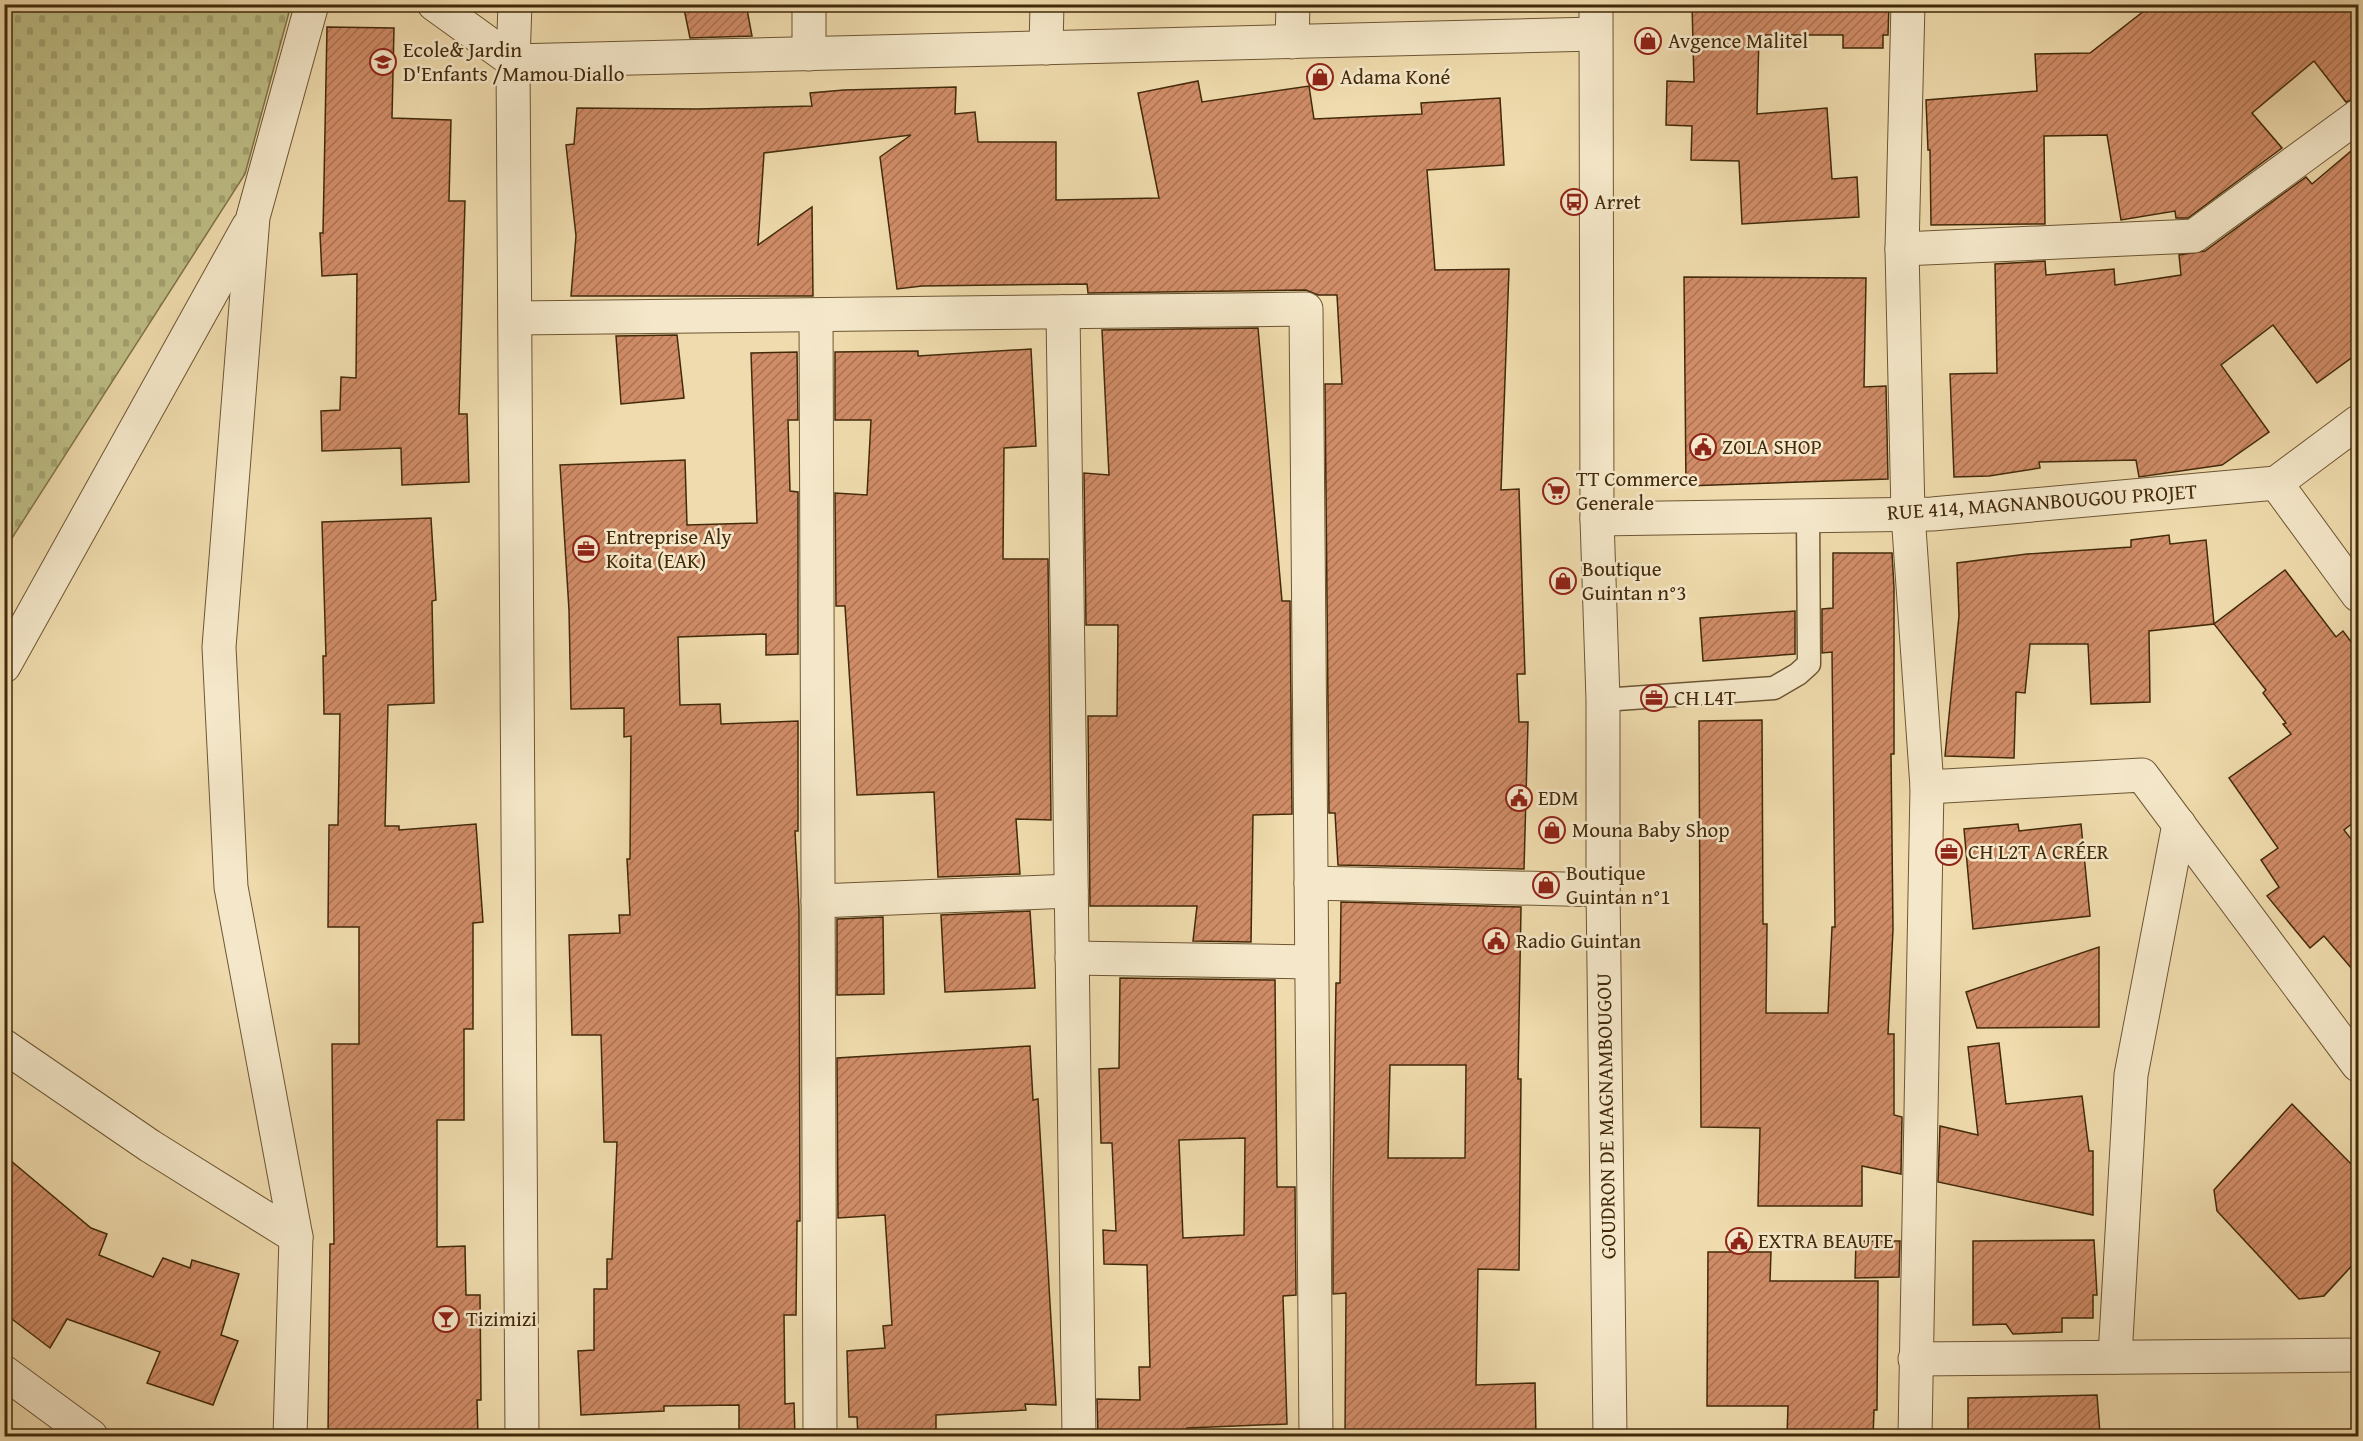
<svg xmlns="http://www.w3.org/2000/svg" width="2363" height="1441" viewBox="0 0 2363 1441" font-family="'Gentium Book Plus',serif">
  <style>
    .cemetery { fill: url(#cemetery-stones); stroke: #807448; stroke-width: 1.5 }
    .building { fill: url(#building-hatch); stroke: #422a0a; stroke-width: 1.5; fill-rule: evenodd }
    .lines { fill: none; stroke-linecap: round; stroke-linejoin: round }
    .service-casing { stroke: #6d5633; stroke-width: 25 }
    .minor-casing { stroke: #6d5633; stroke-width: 35 }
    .tertiary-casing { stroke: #6d5633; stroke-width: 35 }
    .service { stroke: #f5e8ca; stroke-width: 22 }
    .minor { stroke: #f5e8ca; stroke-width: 33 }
    .tertiary { stroke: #f5e8ca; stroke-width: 33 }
    .labels { text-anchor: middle; stroke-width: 5; stroke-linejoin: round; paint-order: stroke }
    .poi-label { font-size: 21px; fill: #422a0a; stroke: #f5e8ca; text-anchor: start }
    .street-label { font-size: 21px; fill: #422a0a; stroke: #f5e8ca }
  </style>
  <defs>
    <pattern id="cemetery-stones" width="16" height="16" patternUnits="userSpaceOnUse" patternTransform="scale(1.5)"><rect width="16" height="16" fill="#bebe86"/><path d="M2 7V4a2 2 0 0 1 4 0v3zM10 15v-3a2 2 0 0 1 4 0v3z" fill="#a4a372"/></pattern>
    <pattern id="building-hatch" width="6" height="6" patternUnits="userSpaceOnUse" patternTransform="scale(1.5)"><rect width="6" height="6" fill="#d08c67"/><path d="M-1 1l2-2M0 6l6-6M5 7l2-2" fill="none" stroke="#aa7353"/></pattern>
  </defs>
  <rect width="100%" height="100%" fill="#efdbad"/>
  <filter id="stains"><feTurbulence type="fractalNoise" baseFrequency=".00333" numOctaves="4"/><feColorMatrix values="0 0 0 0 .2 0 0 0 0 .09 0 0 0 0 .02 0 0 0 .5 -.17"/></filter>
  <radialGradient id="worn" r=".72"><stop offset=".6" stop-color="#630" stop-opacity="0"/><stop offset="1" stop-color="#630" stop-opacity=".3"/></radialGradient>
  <!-- cemetery -->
  <polygon class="cemetery" points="5,4 291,5 245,174 5,549"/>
  <!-- building -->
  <g class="building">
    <polygon points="683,4 746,4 752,36 690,38"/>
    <polygon points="1692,4 1889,4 1888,35 1883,35 1883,48 1843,48 1843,35 1759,35 1757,114 1827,108 1832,179 1857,177 1859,217 1742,224 1739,161 1691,160 1692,126 1666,125 1667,81 1694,82"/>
    <polygon points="2153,4 2358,4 2358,98 2346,102 2314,61 2252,113 2282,148 2188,218 2176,218 2175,211 2121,220 2107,135 2044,136 2045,224 1931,225 1930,150 1928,150 1926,100 2037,91 2035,54 2090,53"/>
    <polygon points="327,27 394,28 392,118 451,120 449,201 465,201 459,414 467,414 469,482 402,485 401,448 322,451 321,411 340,410 341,377 356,378 357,274 322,276 320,233 323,233"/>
    <polygon points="1198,81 1202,102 1309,86 1314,119 1422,114 1421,103 1500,98 1504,165 1427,170 1435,270 1509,269 1501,490 1519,489 1525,674 1517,674 1519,722 1528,722 1524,869 1338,865 1335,813 1329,813 1325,384 1342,384 1337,295 1318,295 1306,290 1088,293 1087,284 922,286 897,289 880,157 911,135 764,153 758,245 812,207 813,296 571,296 576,236 566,145 574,144 577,108 697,109 812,106 810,93 844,90 956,87 955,114 975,112 978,142 1056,142 1056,200 1159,198 1138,93"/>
    <polygon points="2358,145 2358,353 2317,383 2273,325 2221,365 2269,432 2222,465 2139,477 2136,460 2039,462 2040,468 1989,476 1954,477 1950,374 1997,373 1995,264 2045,261 2046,275 2114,269 2115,285 2181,275 2179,255 2205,251 2306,177 2312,184"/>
    <polygon points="1684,277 1866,278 1864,387 1886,386 1888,479 1686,486"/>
    <polygon points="1258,328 1282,601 1290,601 1292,814 1253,815 1251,942 1193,941 1197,906 1090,906 1088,716 1117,716 1118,625 1086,625 1084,473 1109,475 1102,330"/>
    <polygon points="677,335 684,398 621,404 616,336"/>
    <polygon points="1031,349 1036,446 1004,448 1003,559 1048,559 1051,820 1016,819 1020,874 938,877 934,792 857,795 845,606 836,606 835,493 867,495 871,420 835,420 835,352 918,351 918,356"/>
    <polygon points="797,352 798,420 788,420 790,491 798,492 798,654 766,655 766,634 678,637 680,705 720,704 721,724 798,721 798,831 795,831 799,911 800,1221 797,1221 796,1315 784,1315 785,1404 794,1403 795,1437 739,1437 739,1405 664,1406 664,1411 581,1415 578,1351 594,1350 594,1289 607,1289 607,1259 612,1259 617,1142 604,1142 601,1035 572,1035 569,935 620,933 619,915 630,915 627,859 630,859 631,736 624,737 624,708 571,709 569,610 560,465 685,460 687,525 757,523 751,353"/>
    <polygon points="431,518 436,600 432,601 434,703 388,705 385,826 399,826 399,830 476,824 483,922 473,923 473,1029 464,1029 464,1120 437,1120 437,1247 465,1246 466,1295 480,1295 481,1400 477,1400 478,1437 328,1437 330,1244 334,1244 332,1044 359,1044 359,927 328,927 329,825 338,825 340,714 324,714 323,656 326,656 322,522"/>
    <polygon points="2169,535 2170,544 2206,540 2214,624 2149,631 2150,702 2091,704 2088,644 2030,644 2025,693 2016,692 2014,758 1945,756 1959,616 1957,563 2027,554 2131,547 2131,540"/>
    <polygon points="1833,553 1892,553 1894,588 1894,754 1891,754 1893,929 1888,1034 1894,1034 1894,1115 1902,1117 1901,1174 1862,1166 1862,1206 1758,1206 1760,1128 1701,1127 1699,721 1762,720 1763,924 1767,924 1766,1013 1828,1013 1832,927 1835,927 1832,652 1822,653 1822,609 1833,608"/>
    <polygon points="2285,570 2336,637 2343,631 2358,651 2358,819 2344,830 2358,848 2358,976 2324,936 2310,948 2267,896 2279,887 2261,860 2278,848 2229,778 2291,734 2283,724 2286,723 2263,693 2266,690 2214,624"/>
    <polygon points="1795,611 1795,654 1703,661 1700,618"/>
    <polygon points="2018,824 2019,831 2081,824 2090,916 1973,929 1964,829"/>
    <path d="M1341,902L1521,907L1518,1079H1521L1519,1270L1478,1269L1476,1385L1535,1383L1536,1437H1345L1346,1293L1333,1294V1187L1336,983H1340ZM1390,1065H1466L1465,1158H1388Z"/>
    <polygon points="1030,911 1035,988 945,992 941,915"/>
    <polygon points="883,917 884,994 837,995 837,919"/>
    <polygon points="2099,947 2099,1027 1977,1028 1966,992"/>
    <path d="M1120,978L1275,980L1277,1187H1295L1296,1295L1283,1296L1287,1424L1187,1428V1437L1098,1436L1097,1399L1140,1400L1139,1367H1150L1147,1265L1104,1264L1103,1230L1116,1231L1112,1143H1101L1099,1069L1119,1068ZM1245,1138L1244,1235L1183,1238L1179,1140Z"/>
    <polygon points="1999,1043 2006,1104 2082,1096 2089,1151 2093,1151 2093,1215 1938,1182 1940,1126 1978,1135 1968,1047"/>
    <polygon points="1030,1046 1033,1100 1038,1099 1056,1405 1025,1404 1026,1410 936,1415 936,1437 858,1437 857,1417 849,1417 847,1351 885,1348 883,1326 892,1325 885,1215 838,1218 837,1058"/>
    <polygon points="2292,1104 2358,1171 2358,1259 2324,1296 2299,1299 2217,1211 2214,1190"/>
    <polygon points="4,1155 91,1228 107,1234 99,1255 153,1277 163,1258 190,1268 192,1260 239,1274 221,1335 238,1341 213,1405 147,1383 160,1352 67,1319 50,1348 4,1313"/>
    <polygon points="2094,1240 2097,1295 2093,1295 2093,1318 2062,1318 2062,1332 2013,1334 2006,1324 1973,1325 1973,1241"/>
    <polygon points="1856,1241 1900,1241 1899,1277 1855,1278"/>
    <polygon points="1708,1252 1771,1252 1770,1281 1878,1281 1877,1410 1874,1410 1873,1437 1787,1437 1788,1406 1707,1406"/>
    <polygon points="2097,1395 2100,1434 2089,1434 2089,1437 1968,1437 1968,1398"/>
  </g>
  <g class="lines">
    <defs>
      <polyline id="service" points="1603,700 1774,688 1798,674 1809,664 1808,515"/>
      <g id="minor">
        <polyline points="434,4 513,61 1595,34"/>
        <polyline points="515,4 513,61 522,1436"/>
        <polyline points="1908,4 1902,249 1908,514 1927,787 1915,1436"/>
        <polyline points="1292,42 1293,4"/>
        <polyline points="1046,48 1047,4"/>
        <polyline points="809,54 809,4"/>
        <polyline points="1902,249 2194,236 2358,116"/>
        <polyline points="1063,312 1079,1436"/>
        <polyline points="816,316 820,1436"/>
        <polyline points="515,318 1306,309 1316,1436"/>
        <polyline points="2276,483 2358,595"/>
        <polyline points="1597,519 1932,514 2276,483 2358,422"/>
        <polyline points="4,666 248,227"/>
        <polyline points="1927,787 2142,775 2358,1065"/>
        <polyline points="1311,883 1603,890"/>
        <polyline points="818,901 1071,891"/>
        <polyline points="1072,958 1311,962"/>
        <polyline points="4,1046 150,1146 296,1237"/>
        <polyline points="2115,1357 2131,1075 2179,824"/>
        <polyline points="1915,1359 2358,1355"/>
        <polyline points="4,1372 91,1436"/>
        <polyline points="290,1436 296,1237 231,887 219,647 253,217 312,4"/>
      </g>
      <polyline id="tertiary" points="1596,4 1597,519 1603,700 1603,890 1610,1436"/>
    </defs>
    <!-- service casing -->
    <use href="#service" class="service-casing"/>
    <!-- minor casing -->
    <use href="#minor" class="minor-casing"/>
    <!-- tertiary casing -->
    <use href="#tertiary" class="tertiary-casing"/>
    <!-- service -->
    <use href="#service" class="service"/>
    <!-- minor -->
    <use href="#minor" class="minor"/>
    <!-- tertiary -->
    <use href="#tertiary" class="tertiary"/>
  </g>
  <!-- icons -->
  <defs>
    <symbol id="shop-ring" viewBox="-11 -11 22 22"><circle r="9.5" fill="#f5e8ca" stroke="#8f2418" stroke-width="1.5"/><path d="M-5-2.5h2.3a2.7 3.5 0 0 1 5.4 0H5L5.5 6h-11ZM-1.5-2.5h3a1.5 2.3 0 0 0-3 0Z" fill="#8f2418"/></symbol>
    <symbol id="school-ring" viewBox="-11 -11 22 22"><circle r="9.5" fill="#f5e8ca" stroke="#8f2418" stroke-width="1.5"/><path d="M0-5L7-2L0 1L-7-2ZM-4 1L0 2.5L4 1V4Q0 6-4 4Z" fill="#8f2418"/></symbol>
    <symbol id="bus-ring" viewBox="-11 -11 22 22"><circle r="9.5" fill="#f5e8ca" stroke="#8f2418" stroke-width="1.5"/><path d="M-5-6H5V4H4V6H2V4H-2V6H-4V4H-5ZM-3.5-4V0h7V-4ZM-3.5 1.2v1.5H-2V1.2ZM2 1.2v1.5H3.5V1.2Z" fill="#8f2418"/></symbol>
    <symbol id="civic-ring" viewBox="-11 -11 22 22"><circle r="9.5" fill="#f5e8ca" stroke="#8f2418" stroke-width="1.5"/><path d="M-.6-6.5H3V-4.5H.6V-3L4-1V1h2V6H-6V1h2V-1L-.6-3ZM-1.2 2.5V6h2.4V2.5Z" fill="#8f2418"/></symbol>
    <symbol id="supermarket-ring" viewBox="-11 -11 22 22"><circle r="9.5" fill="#f5e8ca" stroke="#8f2418" stroke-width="1.5"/><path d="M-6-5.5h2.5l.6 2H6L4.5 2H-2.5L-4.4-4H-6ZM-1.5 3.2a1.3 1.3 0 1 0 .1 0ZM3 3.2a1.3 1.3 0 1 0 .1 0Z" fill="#8f2418"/></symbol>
    <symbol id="office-ring" viewBox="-11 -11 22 22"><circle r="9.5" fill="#f5e8ca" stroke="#8f2418" stroke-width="1.5"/><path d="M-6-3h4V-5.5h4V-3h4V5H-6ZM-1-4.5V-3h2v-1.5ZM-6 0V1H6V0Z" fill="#8f2418"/></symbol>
    <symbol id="bar-ring" viewBox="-11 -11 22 22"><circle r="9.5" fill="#f5e8ca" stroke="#8f2418" stroke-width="1.5"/><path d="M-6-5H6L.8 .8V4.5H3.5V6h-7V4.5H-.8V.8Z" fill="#8f2418"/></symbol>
  </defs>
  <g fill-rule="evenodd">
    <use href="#shop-ring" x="1633" y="26" width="30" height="30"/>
    <use href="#school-ring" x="368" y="47" width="30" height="30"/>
    <use href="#shop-ring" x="1305" y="62" width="30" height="30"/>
    <use href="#bus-ring" x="1559" y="187" width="30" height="30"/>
    <use href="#civic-ring" x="1688" y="432" width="30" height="30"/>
    <use href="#supermarket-ring" x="1541" y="476" width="30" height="30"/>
    <use href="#office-ring" x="571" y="534" width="30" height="30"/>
    <use href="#shop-ring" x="1548" y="566" width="30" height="30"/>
    <use href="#office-ring" x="1639" y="683" width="30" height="30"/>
    <use href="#civic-ring" x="1504" y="783" width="30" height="30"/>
    <use href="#shop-ring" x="1537" y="815" width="30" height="30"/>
    <use href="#office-ring" x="1934" y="837" width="30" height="30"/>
    <use href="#shop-ring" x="1531" y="870" width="30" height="30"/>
    <use href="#civic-ring" x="1481" y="926" width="30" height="30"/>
    <use href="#civic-ring" x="1724" y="1226" width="30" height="30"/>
    <use href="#bar-ring" x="431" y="1304" width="30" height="30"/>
  </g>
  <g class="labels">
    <!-- poi labels -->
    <g class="poi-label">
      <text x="1668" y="48">Avgence Malitel</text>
      <text x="403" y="57">Ecole&amp; Jardin<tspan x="403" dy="24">D'Enfants /Mamou Diallo</tspan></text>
      <text x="1340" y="84">Adama Koné</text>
      <text x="1594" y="209">Arret</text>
      <text x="1722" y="454">ZOLA SHOP</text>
      <text x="1576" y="486">TT Commerce<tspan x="1576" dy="24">Generale</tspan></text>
      <text x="606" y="544">Entreprise Aly<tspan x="606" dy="24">Koita (EAK)</tspan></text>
      <text x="1582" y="576">Boutique<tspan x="1582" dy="24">Guintan n°3</tspan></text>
      <text x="1674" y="705">CH L4T</text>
      <text x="1538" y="805">EDM</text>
      <text x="1572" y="837">Mouna Baby Shop</text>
      <text x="1968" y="859">CH L2T A CRÉER</text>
      <text x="1566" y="880">Boutique<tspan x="1566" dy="24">Guintan n°1</tspan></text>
      <text x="1516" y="948">Radio Guintan</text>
      <text x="1758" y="1248">EXTRA BEAUTE</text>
      <text x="466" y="1326">Tizimizi</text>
    </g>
    <!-- street labels -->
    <g class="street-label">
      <text transform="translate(2042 502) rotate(-4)" y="7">RUE 414, MAGNANBOUGOU PROJET</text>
      <text transform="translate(1606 1116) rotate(-91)" y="7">GOUDRON DE MAGNAMBOUGOU</text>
    </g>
  </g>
  <!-- margin -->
  <rect width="2363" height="1441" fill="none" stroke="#efdbad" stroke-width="24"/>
  <rect x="6" y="6" width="2351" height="1429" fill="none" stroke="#422a0a" stroke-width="3"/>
  <rect x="12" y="12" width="2339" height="1417" fill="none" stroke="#422a0a" stroke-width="1.5"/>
  <rect width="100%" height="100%" filter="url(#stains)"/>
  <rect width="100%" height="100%" fill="url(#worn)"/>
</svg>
